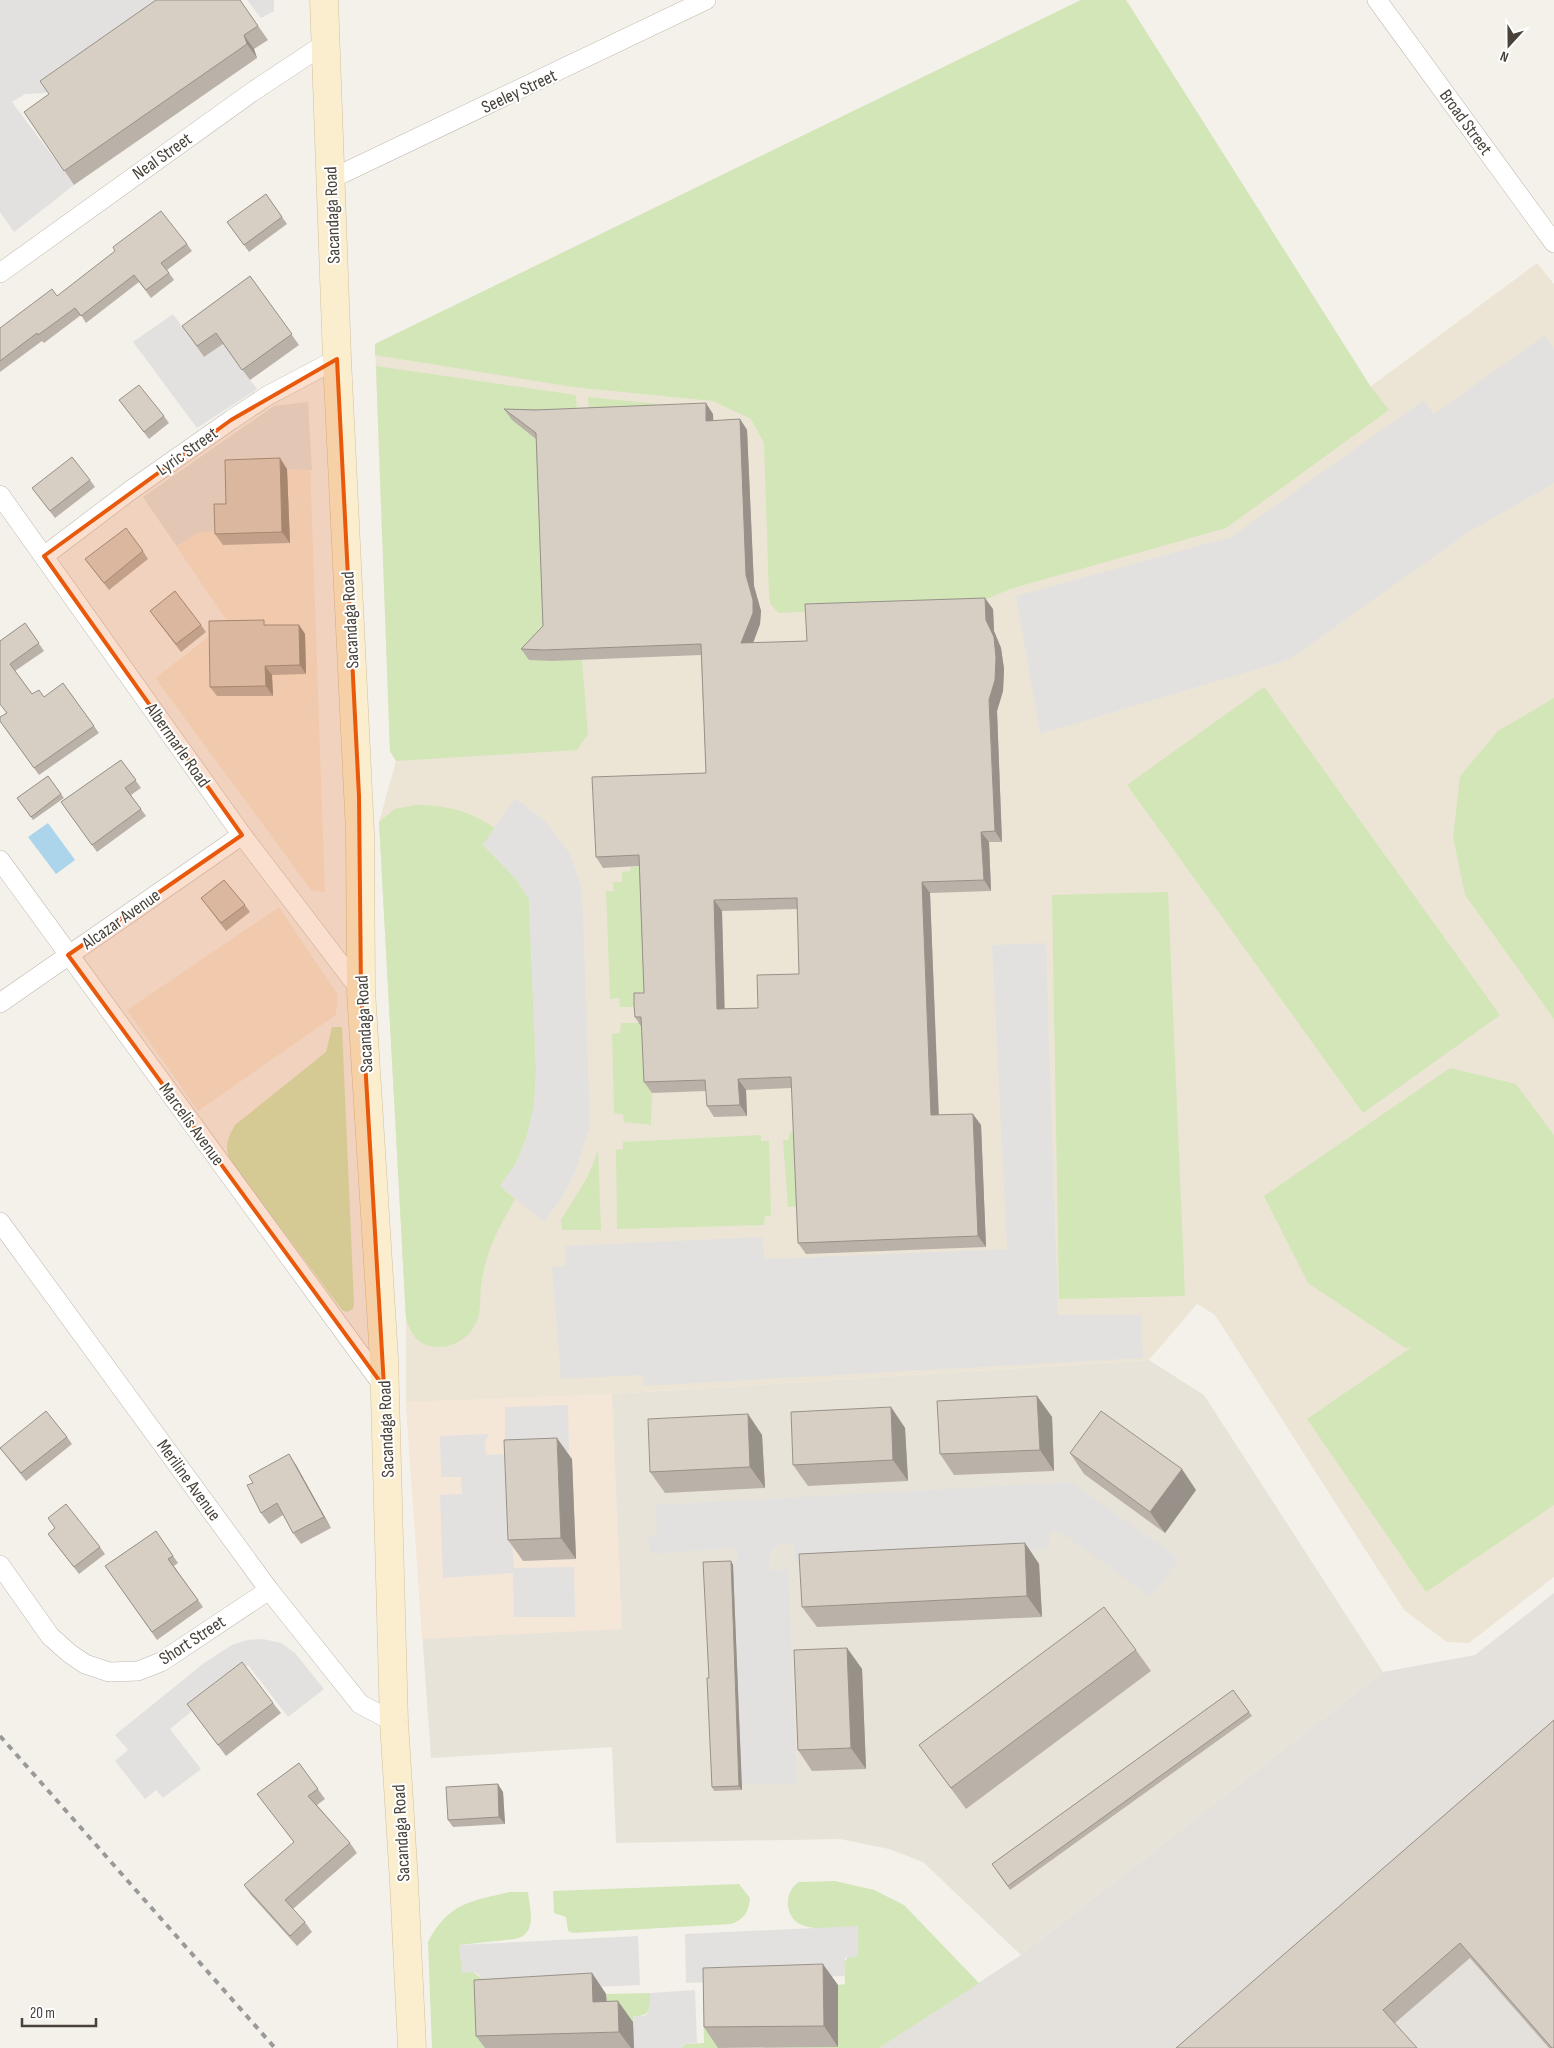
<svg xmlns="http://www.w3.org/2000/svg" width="1554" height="2048" viewBox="0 0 1554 2048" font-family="'Sofia Sans Condensed',sans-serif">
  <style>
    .residential { fill: #e8e3d9 }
    .commercial { fill: #f4e7d8 }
    .industrial { fill: #e4e0dc }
    .education { fill: #ece5d6 }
    .green { fill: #d2e6b7 }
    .parking { fill: #e3e1df }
    .water { fill: #acd5ec }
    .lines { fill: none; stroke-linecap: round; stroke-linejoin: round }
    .minor-casing { stroke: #bfb8ae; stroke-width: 20 }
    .secondary-casing { stroke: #d1c19d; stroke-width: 29 }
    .minor { stroke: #fff; stroke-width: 19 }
    .secondary { stroke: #fbeece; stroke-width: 28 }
    .rail { stroke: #999; stroke-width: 4; stroke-dasharray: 6 6; stroke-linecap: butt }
    .wall { fill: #bab2a9; fill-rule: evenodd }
    .shaded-wall { fill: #979189 }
    .building { fill: #d8cfc4; stroke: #979189; fill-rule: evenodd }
    .marked { fill: #e8590c; fill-opacity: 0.2; stroke: #e8590c; stroke-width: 4; stroke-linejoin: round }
    .labels { text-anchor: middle; stroke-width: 4; stroke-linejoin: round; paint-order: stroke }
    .street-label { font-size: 18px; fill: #484239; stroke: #fff }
  </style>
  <rect width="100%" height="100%" fill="#f4f1eb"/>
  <!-- residential -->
  <polygon class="residential" points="1149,1360 1204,1395 1383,1672 1021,1955 923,1862 889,1849 840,1839 616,1843 612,1747 431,1758 406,1402 612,1394"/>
  <!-- commercial -->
  <g class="commercial">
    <polygon points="308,402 325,892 311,890 155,678 216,631 226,620 143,497 274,406"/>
    <polygon points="279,907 338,995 336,1015 198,1111 127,1010"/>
    <polygon points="612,1394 622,1629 422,1639 406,1402"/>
  </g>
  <!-- industrial -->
  <polygon class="industrial" points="1554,1593 1554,2048 879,2048 1021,1955 1383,1672 1475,1655"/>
  <!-- education -->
  <polygon class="education" points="1081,0 1126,0 1370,387 1537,263 1554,284 1554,1577 1469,1643 1447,1642 1404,1610 1215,1315 1197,1304 1149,1360 612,1394 406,1402 406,1319 379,822 396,761 390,751 375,344"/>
  <!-- green -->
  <g class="green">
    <polygon points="1081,0 1126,0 1371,387 1389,410 1226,528 1010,589 978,603 779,613 771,605 769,597 764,443 751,419 713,401 573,387 375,355 375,344"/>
    <polygon points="376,366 576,395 577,419 543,438 582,660 588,734 577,750 396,761 390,751"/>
    <polygon points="588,397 699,408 590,419"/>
    <polygon points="1264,687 1500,1015 1363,1113 1127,785"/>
    <polygon points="1554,698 1554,1019 1465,895 1453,837 1460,776 1498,731"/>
    <path d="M416,805C446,805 470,811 495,828L483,845L516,879L529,899L536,1072L534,1106L526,1139L516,1163L500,1186L515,1199C500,1226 487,1248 482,1280C479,1293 482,1309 477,1321C468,1343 441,1354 420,1342C413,1337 409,1327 406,1319L379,822L395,809Z"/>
    <polygon points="646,866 652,1004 641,1007 620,1007 619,998 610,999 606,891 614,891 613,882 622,882 622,872 630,871 631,867"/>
    <polygon points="1168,892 1185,1296 1059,1299 1052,895"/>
    <polygon points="621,1023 642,1023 652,1093 651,1125 624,1122 623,1114 614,1113 612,1034 620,1033"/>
    <path d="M332,1027H342L354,1303L353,1309L347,1312L342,1310L230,1160C224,1147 228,1137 235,1125L326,1052Z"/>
    <polygon points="1450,1068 1516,1084 1554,1135 1554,1505 1426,1592 1307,1419 1412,1347 1405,1348 1308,1283 1264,1196"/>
    <polygon points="790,1132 801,1133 804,1206 788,1207 783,1140 788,1140"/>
    <polygon points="761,1135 761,1141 769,1141 771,1216 765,1216 764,1225 617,1229 616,1150 623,1149 623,1142"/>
    <polygon points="598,1151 601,1230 562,1230 561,1220 588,1176"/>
    <path d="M835,1881L874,1890L904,1905L979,1983L879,2048H729L838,2047V1985L845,1984L844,1962L848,1957L858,1927C836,1926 792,1938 788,1906C787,1896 791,1887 799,1882Z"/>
    <path d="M739,1884L750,1898C749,1911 744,1920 731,1924L573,1933L568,1931L566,1917L554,1913L553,1891Z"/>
    <path d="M510,1892H528C530,1910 538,1934 515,1939L459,1945L473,1972L481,1978L490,2048H432L428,1942C448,1903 471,1901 510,1892Z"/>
    <polygon points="703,1989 718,1989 718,2048 681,2048 685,2044 704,2043"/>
    <path d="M650,1993C650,2010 652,2015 633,2017V2022L607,2023L606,1994Z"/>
  </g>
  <!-- parking -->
  <g class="parking">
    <polygon points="0,0 179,0 45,93 25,94 12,102 74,185 14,232 0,212"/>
    <polygon points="247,0 274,0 274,11 261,18"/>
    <polygon points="173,314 204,357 223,344 257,389 197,428 133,342"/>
    <polygon points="1545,335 1554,348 1554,483 1467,533 1290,659 1040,734 1016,596 1231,537 1424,400 1434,414"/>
    <polygon points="308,402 312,470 287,469 223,530 197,533 177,546 143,497 274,406"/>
    <polygon points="515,798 545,821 570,854 581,885 583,913 590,1126 576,1170 563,1196 544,1222 500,1186 516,1163 526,1139 534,1106 536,1072 529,899 516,879 483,845"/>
    <polygon points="1046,943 1058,1315 1141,1315 1143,1358 643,1386 643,1375 561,1379 552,1267 566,1266 565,1246 762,1237 765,1259 1007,1249 992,945"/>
    <polygon points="568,1405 569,1451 506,1454 514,1568 574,1567 575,1617 514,1617 513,1573 443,1578 440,1495 462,1494 461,1477 441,1477 440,1436 489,1434 485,1441 486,1455 505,1454 505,1407"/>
    <polygon points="1071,1482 1179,1559 1151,1597 1059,1531 1053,1530 1049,1533 1050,1549 795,1563 794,1544 783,1544 773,1548 769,1557 769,1568 773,1571 788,1570 797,1784 741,1785 733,1565 737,1564 738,1552 734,1548 651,1554 647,1537 655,1536 657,1534 656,1505"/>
    <polygon points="263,1639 281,1643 295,1653 324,1689 288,1717 248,1665 170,1729 201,1769 163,1798 156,1790 145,1799 115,1761 128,1750 115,1735 204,1663 232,1645 247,1640"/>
    <polygon points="858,1926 858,1956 845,1958 844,1976 686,1983 685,1934"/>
    <polygon points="638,1936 640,1985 481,1992 481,1978 478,1974 473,1972 462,1973 459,1945"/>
    <polygon points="695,1990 697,2043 685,2044 681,2048 634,2048 633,2016 644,2016 648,2013 650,2007 650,1993"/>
  </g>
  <!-- water -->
  <polygon class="water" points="48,823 75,860 56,874 28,837"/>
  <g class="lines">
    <defs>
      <g id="minor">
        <polyline points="1377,0 1554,243"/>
        <polyline points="331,179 706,0"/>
        <polyline points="0,273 252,92 326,43"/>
        <polyline points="0,495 242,835 361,991"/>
        <polyline points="44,556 131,490 231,420 267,396 337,359"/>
        <polyline points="0,860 384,1387"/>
        <polyline points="0,1003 242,835"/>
        <polyline points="0,1222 269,1590 360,1704 394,1722"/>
        <polyline points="0,1565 50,1636 69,1653 85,1664 109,1672 138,1671 161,1662 269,1590"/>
      </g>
      <polyline id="secondary" points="324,0 337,359 360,833 361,991 384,1358 394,1722 404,1882 412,2048"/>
    </defs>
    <!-- minor casing -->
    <use href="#minor" class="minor-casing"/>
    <!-- secondary casing -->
    <use href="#secondary" class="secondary-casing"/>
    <!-- minor -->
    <use href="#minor" class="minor"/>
    <!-- secondary -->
    <use href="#secondary" class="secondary"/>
    <!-- rail -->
    <polyline class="rail" points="0,1736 275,2048"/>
  </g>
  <!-- wall -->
  <g class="wall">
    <polygon points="240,0 268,40 254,49 257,58 74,185 24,112"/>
    <polygon points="266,194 287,224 249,252 227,222"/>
    <polygon points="187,244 192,251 167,270 174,280 151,298 139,282 86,323 81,315 44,343 42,341 0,372 0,328 57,296"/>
    <polygon points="250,276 299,345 250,380 223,344 204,357 182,326"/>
    <polygon points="119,400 164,416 169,423 149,439"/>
    <path d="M504,409L713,414V421L740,419L747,430L754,586L761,611L760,624L753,643L807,641L993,609L994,631L1001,648L1004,669L1003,691L997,711L1002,842H989L991,891L930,893L939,1115L981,1125L986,1247L806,1254L798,1243L792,1088L746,1090L747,1116L714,1117L707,1106L706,1091L652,1093L644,1082L642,1028L635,1017L644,993L639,866L603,868L596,857L706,773L701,655L552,661L529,660L521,649L543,626L536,439L512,420ZM798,909L799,974L758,1008L724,1009L722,911Z"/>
    <polygon points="287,469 290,543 223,545 215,534"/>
    <polygon points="90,480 95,487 55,518 32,488"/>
    <polygon points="143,551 148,559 109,590 85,559"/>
    <polygon points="155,618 201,625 206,632 181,652"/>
    <polygon points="25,623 44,651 15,671 32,694 44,697 63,683 99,733 39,775 0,721 6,713 0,641"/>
    <polygon points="268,625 299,625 305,634 306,674 272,675 273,696 217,696 210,687"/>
    <polygon points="121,760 141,788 131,795 146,816 97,852 61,802"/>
    <polygon points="48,776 64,798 33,820 17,798"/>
    <polygon points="201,898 245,905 250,912 226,931"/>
    <polygon points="1037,1396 1052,1417 1054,1471 954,1475 940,1454"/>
    <polygon points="891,1407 905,1428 908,1481 808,1486 793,1465"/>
    <polygon points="748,1414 762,1435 765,1488 665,1493 650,1472"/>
    <polygon points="67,1437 72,1444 26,1481 0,1448"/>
    <polygon points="1070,1453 1196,1490 1165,1533 1084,1474"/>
    <polygon points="572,1459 576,1559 523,1561 508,1540"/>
    <polygon points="296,1465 331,1528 301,1544 293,1533 283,1515 269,1524 261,1513"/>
    <polygon points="48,1518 100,1547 105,1554 79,1574 48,1534 55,1528"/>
    <polygon points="156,1531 178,1563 174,1566 203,1607 157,1640 105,1566"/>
    <polygon points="1025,1543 1039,1564 1042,1617 817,1627 802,1607"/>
    <polygon points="731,1561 733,1565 742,1790 714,1791 712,1787 709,1678"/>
    <polygon points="847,1648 862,1669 866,1769 812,1771 798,1750"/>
    <polygon points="1136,1650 1151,1671 966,1809 919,1745"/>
    <polygon points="1233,1690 1252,1716 1010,1890 992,1864"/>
    <polygon points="273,1703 281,1713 226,1756 187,1704"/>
    <polygon points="1554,1720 1554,2048 1549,2048 1470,1958 1395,2023 1176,2048"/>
    <polygon points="299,1763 325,1799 317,1805 350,1843 357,1853 293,1909 305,1922 312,1932 297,1946 251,1895 244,1885 294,1842 257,1794"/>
    <polygon points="503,1792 505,1824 453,1827 448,1820"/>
    <polygon points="592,1973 606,1994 607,2001 633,2022 634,2048 485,2048 476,2036"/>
    <polygon points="838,1985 838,2047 718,2048 704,2027"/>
  </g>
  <!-- shaded-wall -->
  <g class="shaded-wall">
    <polygon points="244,35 254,49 257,58 247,44"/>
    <polygon points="706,403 713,414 714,432 706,421"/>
    <polygon points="740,419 747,430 754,586 761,611 760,624 749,654 741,643"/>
    <polygon points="280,458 287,469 290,543 282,532"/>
    <polygon points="985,598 993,609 994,631 1001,648 1004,669 1003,691 997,711 1002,842 995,831"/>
    <polygon points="299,625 305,634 306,674 300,665"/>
    <polygon points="265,666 272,675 273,696 266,686"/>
    <polygon points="981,832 989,842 991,891 984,880"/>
    <polygon points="922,882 930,893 939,1126 931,1115"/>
    <polygon points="714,900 722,911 725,1020 717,1009"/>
    <polygon points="738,1079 746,1090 747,1116 740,1105"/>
    <polygon points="973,1114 981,1125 986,1247 978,1236"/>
    <polygon points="1037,1396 1052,1417 1054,1471 1040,1450"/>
    <polygon points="891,1407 905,1428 908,1481 893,1460"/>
    <polygon points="748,1414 762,1435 765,1488 750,1467"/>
    <polygon points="557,1438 572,1459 576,1559 561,1538"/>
    <polygon points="289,1454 296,1465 331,1528 324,1517"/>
    <polygon points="1182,1469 1196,1490 1165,1533 1150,1512"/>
    <polygon points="1025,1543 1039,1564 1042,1617 1027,1596"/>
    <polygon points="731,1561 733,1565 742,1790 739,1786"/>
    <polygon points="847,1648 862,1669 866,1769 851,1748"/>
    <polygon points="498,1784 503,1792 505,1824 499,1817"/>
    <polygon points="823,1964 838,1985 838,2047 824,2026"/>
    <polygon points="592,1973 606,1994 607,2023 593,2002"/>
    <polygon points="618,2001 633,2022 634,2048 631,2048 619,2032"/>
  </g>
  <!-- building -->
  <g class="building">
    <polygon points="156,0 240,0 258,26 244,35 247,44 64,171 24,112 49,94 40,81"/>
    <polygon points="266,194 282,217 244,245 227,222"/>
    <polygon points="161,211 187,244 161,263 169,273 146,290 134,275 81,316 75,308 38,335 37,333 0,361 0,328 52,289 57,296 115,251 113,247"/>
    <polygon points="250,276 292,334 242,370 216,333 197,346 182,326"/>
    <polygon points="139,385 164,416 144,432 119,400"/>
    <path d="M706,403V421L740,419L746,575L753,600V613L741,643L807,641L805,604L985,598L986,620L994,637L996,658L995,680L989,700L995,831L981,832L984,880L922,882L931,1115L973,1114L978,1236L798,1243L791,1077L738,1079L740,1105L707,1106L705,1080L644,1082L641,1017H635L634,1005V993H644L639,855L596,857L592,777L706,773L701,644L544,650L521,649L543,626L536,433L504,409L535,410ZM797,898L799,974L757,975L758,1008L717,1009L714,900Z"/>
    <polygon points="72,457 90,480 50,511 32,488"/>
    <polygon points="280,458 282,532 215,534 214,504 226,504 225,460"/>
    <polygon points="126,528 143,551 104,583 85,559"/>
    <polygon points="175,591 201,625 176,644 150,611"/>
    <polygon points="264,620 264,625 299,625 300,665 265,666 266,686 210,687 209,621"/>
    <polygon points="25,623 39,643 10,664 32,694 39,690 44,697 63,683 94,726 34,768 0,721 0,717 7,713 0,704 0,641"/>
    <polygon points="121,760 136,780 125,788 141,809 92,845 61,802"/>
    <polygon points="48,776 61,794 31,817 17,798"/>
    <polygon points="224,880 245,905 221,923 201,898"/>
    <polygon points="1037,1396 1040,1450 940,1454 937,1401"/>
    <polygon points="891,1407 893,1460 793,1465 791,1412"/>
    <polygon points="46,1411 67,1437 21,1473 0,1448"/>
    <polygon points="1101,1411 1182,1469 1150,1512 1070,1453"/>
    <polygon points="748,1414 750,1467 650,1472 648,1419"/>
    <polygon points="557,1438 561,1538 508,1540 504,1440"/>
    <polygon points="289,1454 324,1517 293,1533 277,1503 261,1513 247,1485 253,1483 249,1476"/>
    <polygon points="66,1504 100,1547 74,1567 48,1534 55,1528 48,1518"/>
    <polygon points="156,1531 173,1556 168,1559 198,1600 152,1632 105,1566"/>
    <polygon points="1025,1543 1027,1596 802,1607 799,1554"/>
    <polygon points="731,1561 739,1786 712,1787 707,1678 709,1678 703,1562"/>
    <polygon points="1104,1607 1136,1650 951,1788 919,1745"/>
    <polygon points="847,1648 851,1748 798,1750 794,1650"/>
    <polygon points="242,1662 273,1703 218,1745 187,1704"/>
    <polygon points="1233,1690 1249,1712 1008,1886 992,1864"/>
    <polygon points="1554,1720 1554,2048 1552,2048 1460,1943 1383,2010 1417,2048 1176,2048"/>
    <polygon points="299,1763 318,1789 308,1796 350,1843 285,1900 305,1922 290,1936 244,1885 294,1842 257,1794"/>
    <polygon points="498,1784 499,1817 448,1820 446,1787"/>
    <polygon points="823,1964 824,2026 704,2027 703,1968"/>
    <polygon points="592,1973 593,2002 618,2001 619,2032 476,2036 474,1980"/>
  </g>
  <!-- marked area -->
  <path class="marked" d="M337,359L359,796L361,991L384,1387L68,955L242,835L44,556L231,420Z"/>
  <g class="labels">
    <!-- street labels -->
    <g class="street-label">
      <text transform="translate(519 91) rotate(-25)" y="6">Seeley Street</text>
      <text transform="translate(1466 122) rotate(54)" y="6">Broad Street</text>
      <text transform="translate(162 156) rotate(-35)" y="6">Neal Street</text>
      <text transform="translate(332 215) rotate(-92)" y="6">Sacandaga Road</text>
      <text transform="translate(187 451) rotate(-35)" y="6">Lyric Street</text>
      <text transform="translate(350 620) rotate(-93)" y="6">Sacandaga Road</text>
      <text transform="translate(178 745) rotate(55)" y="6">Albermarle Road</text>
      <text transform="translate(121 919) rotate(-35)" y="6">Alcazar Avenue</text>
      <text transform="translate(364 1024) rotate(-93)" y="6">Sacandaga Road</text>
      <text transform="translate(192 1124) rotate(54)" y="6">Marcelis Avenue</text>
      <text transform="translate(386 1429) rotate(-92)" y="6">Sacandaga Road</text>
      <text transform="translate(189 1480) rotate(54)" y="6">Meriline Avenue</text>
      <text transform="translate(192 1640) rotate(-33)" y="6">Short Street</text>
      <text transform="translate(401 1833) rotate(-93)" y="6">Sacandaga Road</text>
    </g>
  </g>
  <!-- north arrow -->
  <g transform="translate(1509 45) rotate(201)" stroke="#ffffff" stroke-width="4" paint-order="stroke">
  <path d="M0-4L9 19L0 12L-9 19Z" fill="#484239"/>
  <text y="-8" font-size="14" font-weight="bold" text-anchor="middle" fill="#484239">N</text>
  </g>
  <!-- scale -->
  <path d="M22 2018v8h74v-8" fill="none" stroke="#484239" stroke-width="2.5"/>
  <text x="30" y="2018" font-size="15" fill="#484239" stroke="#ffffff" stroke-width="4" paint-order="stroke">20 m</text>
</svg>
